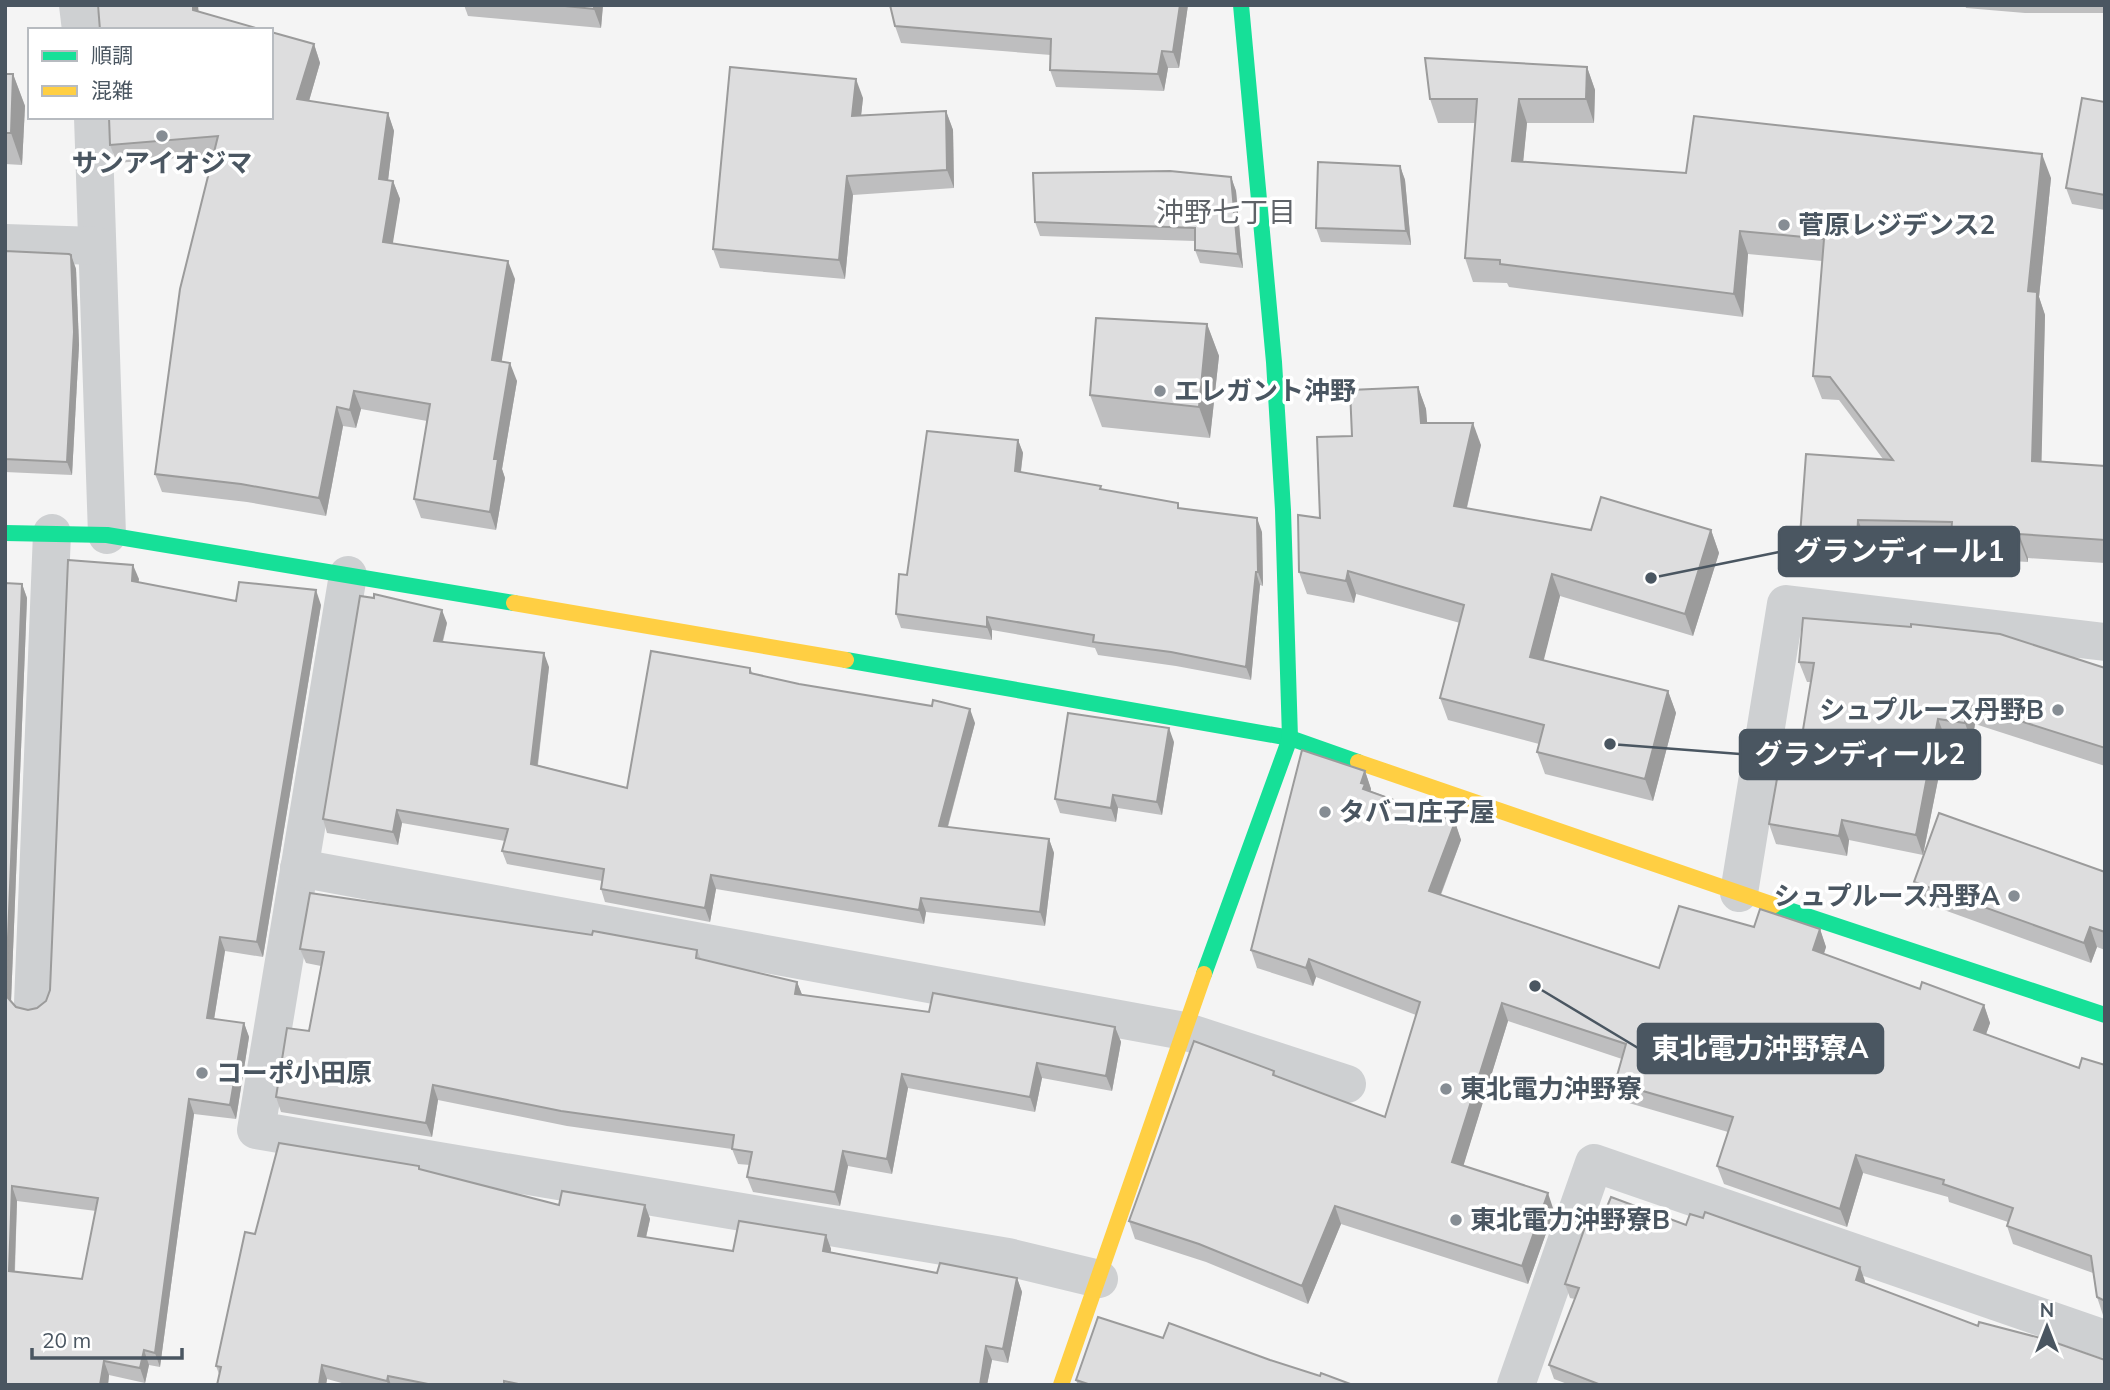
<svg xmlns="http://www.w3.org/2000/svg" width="2110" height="1390" viewBox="0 0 2110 1390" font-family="Mulish,'Noto Sans JP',sans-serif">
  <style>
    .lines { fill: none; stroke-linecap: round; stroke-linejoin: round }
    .street { stroke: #ced0d2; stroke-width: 38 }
    .fast { stroke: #16e098; stroke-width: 16 }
    .slow { stroke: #ffcf43; stroke-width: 16 }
    .wall { fill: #bebebf; fill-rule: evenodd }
    .shaded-wall { fill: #9b9b9b }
    .building { fill: #ddddde; stroke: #9b9b9b; stroke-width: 2; fill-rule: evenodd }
    .poi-dot { fill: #868d94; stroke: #fff; stroke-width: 2.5 }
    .labels { text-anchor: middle; stroke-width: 7; stroke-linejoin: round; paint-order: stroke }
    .poi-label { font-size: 26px; font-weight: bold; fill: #4a5661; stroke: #fff; text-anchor: start }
    .neighbourhood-label { font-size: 28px; fill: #5f6368; stroke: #fff }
    .leader { fill: none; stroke: #4a5661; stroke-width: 2.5 }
    .callout-dot { fill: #4a5661; stroke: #fff; stroke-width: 2.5 }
    .callout { fill: #4a5661; stroke: #4a5661; stroke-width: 2.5 }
    .callout-label { font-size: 28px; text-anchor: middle; font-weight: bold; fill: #fff }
  </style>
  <rect width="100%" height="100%" fill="#f4f4f4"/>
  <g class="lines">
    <!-- street -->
    <g class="street">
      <polyline points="78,5 81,30"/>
      <polyline points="93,117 107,535"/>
      <polyline points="5,243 97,246"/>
      <polyline points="348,575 256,1130 1008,1257 1099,1279"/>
      <polyline points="299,868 1184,1031 1347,1084"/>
      <polyline points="1739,893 1786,604 2105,642"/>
      <polyline points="33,1003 52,533"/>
      <polyline points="1516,1385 1594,1163 2105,1339"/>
    </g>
    <!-- fast -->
    <g class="fast">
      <polyline points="5,533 107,535 514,603"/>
      <polyline points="846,660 1290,738 1358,762"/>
      <polyline points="1774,905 2105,1015"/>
      <polyline points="1204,974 1290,738 1283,510 1274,362 1241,5"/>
    </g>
    <!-- slow -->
    <g class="slow">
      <polyline points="514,603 846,660"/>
      <polyline points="1358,762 1774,905"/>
      <polyline points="1061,1385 1204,974"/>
    </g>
  </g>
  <!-- wall -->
  <g class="wall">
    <polygon points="464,5 603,5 601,28 468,16"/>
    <polygon points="877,5 1188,5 1179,68 1168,68 1164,91 1056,87 1050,70 1051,55 901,43 895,26 891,7"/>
    <polygon points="1273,5 1396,5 1273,7"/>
    <polygon points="1965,5 2105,5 2105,13 2025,13 1966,8"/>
    <polygon points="314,44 320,63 309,101 388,113 394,131 388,180 393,181 400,199 392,244 515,279 501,361 517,381 502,469 505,478 496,530 421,518 414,499 427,421 361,409 356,428 343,426 326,516 247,502 162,492 155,474 213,155 117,163 110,145"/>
    <polygon points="1587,67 1595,90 1594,123 1527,123 1523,161 1686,173 2051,178 2039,297 2045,315 2041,461 2105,466 2105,563 2028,558 2028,562 1960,558 1955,545 1867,543 1865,563 1809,559 1800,536 1883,459 1839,400 1822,399 1813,376 1822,261 1748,254 1743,317 1509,287 1507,283 1473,282 1465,258 1475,123 1438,123 1430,99"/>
    <polygon points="5,74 13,74 25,106 22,165 5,164"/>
    <polygon points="863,98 861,115 946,111 953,130 954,188 853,195 845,279 720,268 713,249"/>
    <polygon points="2105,102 2105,210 2072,204 2066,188"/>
    <polygon points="1400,166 1405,180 1411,245 1321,242 1316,228"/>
    <polygon points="1231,177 1236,191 1243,268 1200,263 1195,250 1195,241 1040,236 1035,222"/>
    <polygon points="5,251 71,255 76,269 79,345 72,475 5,472"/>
    <polygon points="1207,324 1219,356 1210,438 1102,427 1090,395"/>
    <polygon points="1418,387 1426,409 1427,423 1481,445 1467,508 1591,530 1711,530 1719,553 1693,636 1560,596 1543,660 1668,691 1676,713 1653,801 1545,774 1537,752 1539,744 1448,720 1440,698 1460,623 1356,594 1354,603 1307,594 1299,572 1352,436"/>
    <polygon points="1018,440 1023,453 1021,472 1102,489 1180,508 1262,532 1263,586 1260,585 1251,680 1176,666 1098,655 1095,648 992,630 992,640 901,628 896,614 907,575"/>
    <path d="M139,579L138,583L236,601L321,605L263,957L225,951L214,1019L244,1023L249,1037L236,1119L194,1114L160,1367L149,1365L145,1383L109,1375L108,1385H5V583L22,584L27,598L11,1002L16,1007L28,1010L37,1008L46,1001L50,990ZM17,1201L96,1211L82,1279L15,1272Z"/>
    <polygon points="447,623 443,642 549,667 538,765 627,788 750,668 753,674 975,723 948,827 1049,839 1054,853 1045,926 926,912 924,924 716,889 710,922 605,902 601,889 602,881 507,864 502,851 505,841 402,823 398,845 327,833 323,819"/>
    <polygon points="1799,662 2105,668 2105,766 1975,724 1972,743 1946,740 1923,855 1849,840 1847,856 1776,844 1769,824 1801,742 1811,682 1807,682"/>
    <polygon points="1174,742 1162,815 1118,808 1116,822 1060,813 1055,799"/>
    <polygon points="1365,771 1371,789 1371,791 1455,822 1461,840 1441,895 1659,968 1754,927 1820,929 1826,947 1824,954 1920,989 1984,1005 1990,1023 1986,1034 2079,1068 2105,1065 2105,1316 2103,1315 2097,1297 2093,1273 2013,1244 2007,1226 2008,1222 1949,1202 1948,1197 1863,1173 1847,1227 1724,1184 1717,1166 1728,1132 1622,1101 1615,1083 1622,1059 1508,1021 1463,1166 1554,1211 1528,1284 1341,1224 1308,1304 1206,1262 1135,1239 1129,1221 1274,1071 1276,1076 1385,1117 1416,1015 1316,977 1313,986 1257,968 1251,950"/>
    <polygon points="2105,872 2105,950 2097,947 2091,963 1922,902 1914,882"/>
    <polygon points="592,935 697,950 701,959 797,982 802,995 929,1012 1115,1027 1121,1042 1112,1091 1042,1078 1035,1112 908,1088 892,1174 848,1166 840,1206 753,1192 747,1177 750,1165 738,1164 732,1149 567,1126 438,1100 432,1137 281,1112 276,1097 309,1031 321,966 306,963 300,949"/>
    <polygon points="420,1169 559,1205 645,1205 650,1219 646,1238 733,1251 826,1235 831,1249 831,1252 937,1273 1017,1278 1022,1292 1008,1363 992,1360 987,1385 349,1385 327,1379 326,1385 217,1385 219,1374 216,1366 255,1234"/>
    <polygon points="1604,1214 1686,1225 1865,1281 1865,1283 2105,1385 1570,1385 1554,1379 1549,1365 1575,1299 1570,1298 1565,1284"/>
    <polygon points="1163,1338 1270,1360 1320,1376 1353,1385 1078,1385 1076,1380"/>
  </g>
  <!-- shaded-wall -->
  <g class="shaded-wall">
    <polygon points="193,5 198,5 200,28 193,10"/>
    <polygon points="594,5 603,5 601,28 594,9"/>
    <polygon points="1180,5 1188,5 1179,68 1173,52"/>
    <polygon points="314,44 320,63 304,118 297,99"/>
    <polygon points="1162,51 1168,68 1164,91 1158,74"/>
    <polygon points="1587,67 1595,90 1594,123 1586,99"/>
    <polygon points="13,74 25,106 22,165 11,133"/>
    <polygon points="856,79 863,98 859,135 852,116"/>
    <polygon points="1519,99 1527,123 1521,184 1512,161"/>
    <polygon points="946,111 953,130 954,188 947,170"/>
    <polygon points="388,113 394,131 386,197 379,179"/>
    <polygon points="2042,154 2051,178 2039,297 2045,315 2041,484 2032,461 2028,291"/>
    <polygon points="1400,166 1405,180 1411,245 1406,231"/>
    <polygon points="847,176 853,195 845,279 839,260"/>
    <polygon points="1231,177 1236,191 1243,268 1238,254"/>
    <polygon points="393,181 400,199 390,261 383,242"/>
    <polygon points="1740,231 1748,254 1743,317 1734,294"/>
    <polygon points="71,255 76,269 79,345 72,475 67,462"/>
    <polygon points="508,261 515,279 499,378 492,360"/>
    <polygon points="1207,324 1219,356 1210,438 1199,407"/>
    <polygon points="510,363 517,381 502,469 505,478 496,530 490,512 494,459"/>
    <polygon points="1418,387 1426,409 1429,446 1421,423"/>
    <polygon points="354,391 361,409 356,428 350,410"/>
    <polygon points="337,407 343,426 326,516 319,498"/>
    <polygon points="1473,423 1481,445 1462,528 1454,506"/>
    <polygon points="1018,440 1023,453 1019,485 1015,471"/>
    <polygon points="1257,518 1262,532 1263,586 1258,572"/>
    <polygon points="1858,520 1867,543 1865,563 1857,540"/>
    <polygon points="1711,530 1719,553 1693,636 1685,614"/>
    <polygon points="2019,534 2028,558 2028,562 2019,539"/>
    <polygon points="133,565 139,579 137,596 132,581"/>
    <polygon points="1348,571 1356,594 1354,603 1346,581"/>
    <polygon points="1256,572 1260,585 1251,680 1246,667"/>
    <polygon points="1552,574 1560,596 1539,679 1530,657"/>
    <polygon points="22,584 27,598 11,1002 8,998 6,988"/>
    <polygon points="316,590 321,605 263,957 257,942"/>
    <polygon points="442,610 447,623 439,655 434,641"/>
    <polygon points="987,617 992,630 992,640 987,627"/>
    <polygon points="544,653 549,667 536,777 531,764"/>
    <polygon points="1668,691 1676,713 1653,801 1645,779"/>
    <polygon points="1967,704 1975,724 1972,743 1965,723"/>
    <polygon points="970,709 975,723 944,840 939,826"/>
    <polygon points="1938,719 1946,740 1923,855 1916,835"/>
    <polygon points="1169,728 1174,742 1162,815 1157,802"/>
    <polygon points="1365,771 1371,789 1369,796 1370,807 1361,783"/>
    <polygon points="1113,795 1118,808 1116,822 1111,808"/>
    <polygon points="397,810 402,823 398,845 393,832"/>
    <polygon points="1842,820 1849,840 1847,856 1839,836"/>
    <polygon points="1455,822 1461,840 1435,909 1429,891"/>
    <polygon points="1049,839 1054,853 1045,926 1040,912"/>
    <polygon points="711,875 716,889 710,922 705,908"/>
    <polygon points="921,898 926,912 924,924 919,910"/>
    <polygon points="2090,927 2097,947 2091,963 2084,943"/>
    <polygon points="1820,929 1826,947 1819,968 1813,950"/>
    <polygon points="220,937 225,951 212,1032 207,1018"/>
    <polygon points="1309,959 1316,977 1313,986 1306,968"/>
    <polygon points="797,982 803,997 795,994"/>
    <polygon points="1502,1003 1508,1021 1459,1180 1452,1162"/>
    <polygon points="1984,1005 1990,1023 1981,1048 1974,1030"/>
    <polygon points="244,1023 249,1037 236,1119 230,1105"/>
    <polygon points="1115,1027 1121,1042 1112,1091 1106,1076"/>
    <polygon points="1037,1063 1042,1078 1035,1112 1030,1097"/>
    <polygon points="902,1074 908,1088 892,1174 887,1159"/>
    <polygon points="433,1085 438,1100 432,1137 426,1123"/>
    <polygon points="189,1099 194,1114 160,1367 155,1353"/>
    <polygon points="843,1151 848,1166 840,1206 835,1192"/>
    <polygon points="1856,1155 1863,1173 1847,1227 1840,1209"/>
    <polygon points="12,1186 17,1201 14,1285 9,1271"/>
    <polygon points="1548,1193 1554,1211 1528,1284 1522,1266"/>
    <polygon points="645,1205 650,1219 643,1250 638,1236"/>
    <polygon points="1335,1206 1341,1224 1308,1304 1302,1286"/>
    <polygon points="826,1235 831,1249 828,1265 823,1251"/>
    <polygon points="1860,1267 1865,1281 1861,1293 1856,1280"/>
    <polygon points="1017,1278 1022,1292 1008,1363 1003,1349"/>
    <polygon points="986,1346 992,1360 987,1385 980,1385"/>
    <polygon points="144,1350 149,1365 145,1383 140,1368"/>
    <polygon points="104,1361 109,1375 108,1385 100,1385"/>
    <polygon points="322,1365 327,1379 326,1385 319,1385"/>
    <polygon points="388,1376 391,1385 388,1385 387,1381"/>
  </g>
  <!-- building -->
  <g class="building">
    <polygon points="98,5 193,5 193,10 263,30 100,30"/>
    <polygon points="555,5 594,5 594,9"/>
    <polygon points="890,5 1180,5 1173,52 1162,51 1158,74 1050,70 1051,39 895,26"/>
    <polygon points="271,32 314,44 297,99 388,113 379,179 393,181 383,242 508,261 492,360 510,363 494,459 498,459 490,512 414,499 430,404 354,391 350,410 337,407 319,498 241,484 155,474 180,289 218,136 110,145 109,117 271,117"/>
    <polygon points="1425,58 1587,67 1586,99 1519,99 1512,161 1686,173 1694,116 2042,154 2028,291 2037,292 2032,461 2105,466 2105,540 2019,534 2019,539 1951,535 1952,522 1858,520 1857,540 1800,536 1806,454 1893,460 1830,377 1813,376 1824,239 1740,231 1734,294 1500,264 1500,260 1465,258 1477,99 1430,99"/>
    <polygon points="730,67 856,79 852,116 946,111 947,170 847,176 839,260 713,249"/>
    <polygon points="5,74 13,74 11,133 5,133"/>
    <polygon points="2082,98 2105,102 2105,195 2066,188"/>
    <polygon points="1318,162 1400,166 1406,231 1316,228"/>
    <polygon points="1170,171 1231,177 1238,254 1195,250 1195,228 1035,222 1033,173"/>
    <polygon points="5,251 69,254 71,255 74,332 67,462 5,459"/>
    <polygon points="1096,318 1207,324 1199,407 1090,395"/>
    <polygon points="1418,387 1421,423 1473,423 1454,506 1591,530 1601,497 1711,530 1685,614 1552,574 1530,657 1668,691 1645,779 1537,752 1544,725 1440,698 1464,605 1348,571 1346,581 1299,572 1298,515 1320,518 1317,437 1352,436 1350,390"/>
    <polygon points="927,431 1018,440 1015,471 1101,486 1100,489 1178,503 1178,508 1257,518 1258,572 1256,572 1246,667 1171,652 1093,642 1094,635 987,617 987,627 896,614 899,574 907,575"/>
    <path d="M68,560L133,565L132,581L236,601L239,582L316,590L257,942L220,937L207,1018L244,1023L230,1105L189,1099L155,1353L144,1350L140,1368L104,1361L100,1385H5V583L22,584L6,988L8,998L16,1007L28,1010L37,1008L46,1001L50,990ZM12,1186L98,1198L82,1279L9,1271Z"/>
    <polygon points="374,594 442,610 434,641 544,653 531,764 627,788 651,651 750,668 750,673 799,684 932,706 933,700 970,709 939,826 1049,839 1040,912 921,898 919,910 711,875 705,908 601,889 604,869 502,851 508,829 397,810 393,832 323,819 360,596 374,598"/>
    <polygon points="1803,618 1911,627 1911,624 2000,634 2105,668 2105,748 1967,704 1965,723 1938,719 1916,835 1842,820 1839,836 1769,824 1784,739 1801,742 1814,663 1799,662"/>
    <polygon points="1068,713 1169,728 1157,802 1113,795 1111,808 1055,799"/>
    <polygon points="1302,750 1365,771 1361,783 1365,784 1363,789 1455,822 1429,891 1659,968 1679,906 1754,927 1760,909 1820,929 1813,950 1920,989 1922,982 1984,1005 1974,1030 2079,1068 2082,1058 2105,1065 2105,1301 2097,1297 2091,1256 2007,1226 2013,1208 1943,1184 1944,1180 1856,1155 1840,1209 1717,1166 1733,1117 1615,1083 1626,1044 1502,1003 1452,1162 1548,1193 1522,1266 1335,1206 1302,1286 1199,1244 1129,1221 1194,1041 1274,1071 1273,1075 1385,1117 1420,1002 1309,959 1306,968 1251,950"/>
    <polygon points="1939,813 2105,872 2105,932 2090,927 2084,943 1914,882"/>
    <polygon points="310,893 592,935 593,931 697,950 696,958 797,982 795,994 929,1012 933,993 1115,1027 1106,1076 1037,1063 1030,1097 902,1074 887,1159 843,1151 835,1192 747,1177 752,1152 732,1149 734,1135 561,1111 433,1085 426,1123 276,1097 287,1028 309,1031 324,952 300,949"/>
    <polygon points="279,1143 419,1166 419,1169 559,1205 562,1191 645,1205 638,1236 733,1251 739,1221 826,1235 823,1251 937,1273 940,1263 1017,1278 1003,1349 986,1346 980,1385 523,1385 504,1381 504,1385 433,1385 388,1376 387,1381 322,1365 319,1385 217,1385 221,1367 216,1366 245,1232 255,1234"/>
    <polygon points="1611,1197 1686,1225 1690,1214 1703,1218 1705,1212 1860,1267 1856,1280 1978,1326 1979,1322 2048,1340 2105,1360 2105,1385 1601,1385 1549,1365 1579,1288 1565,1284 1591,1210 1604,1214"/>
    <polygon points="1098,1317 1163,1338 1169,1323 1270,1360 1320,1376 1321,1373 1353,1385 1091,1385 1076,1380"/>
  </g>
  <!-- markers -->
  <g class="poi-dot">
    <circle cx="162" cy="136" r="7"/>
    <circle cx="1784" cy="225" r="7"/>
    <circle cx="1160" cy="391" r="7"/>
    <circle cx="2058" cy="710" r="7"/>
    <circle cx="1325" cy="812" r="7"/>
    <circle cx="2014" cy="896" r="7"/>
    <circle cx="202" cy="1073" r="7"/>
    <circle cx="1446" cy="1089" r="7"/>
    <circle cx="1456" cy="1220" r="7"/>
  </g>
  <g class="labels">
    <!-- poi labels -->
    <g class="poi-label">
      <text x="162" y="172" text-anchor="middle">サンアイオジマ</text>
      <text x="1798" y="234">菅原レジデンス2</text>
      <text x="1174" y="400">エレガント沖野</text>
      <text x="2044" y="719" text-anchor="end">シュプルース丹野B</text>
      <text x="1339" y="821">タバコ庄子屋</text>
      <text x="2000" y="905" text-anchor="end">シュプルース丹野A</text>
      <text x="216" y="1082">コーポ小田原</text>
      <text x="1460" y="1098">東北電力沖野寮</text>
      <text x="1470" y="1229">東北電力沖野寮B</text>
    </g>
    <!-- neighbourhood labels -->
    <g class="neighbourhood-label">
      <text x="1226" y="222">沖野七丁目</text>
    </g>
  </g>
  <!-- callouts -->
  <path class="leader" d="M1651 578L1779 552M1610 744L1740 754M1535 986L1638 1048"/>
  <g class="callout-dot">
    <circle cx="1651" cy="578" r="7"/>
    <circle cx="1610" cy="744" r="7"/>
    <circle cx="1535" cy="986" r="7"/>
  </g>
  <g class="callout">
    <rect x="1779" y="527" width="240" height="49" rx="7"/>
    <rect x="1740" y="730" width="240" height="49" rx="7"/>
    <rect x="1638" y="1024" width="245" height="49" rx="7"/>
  </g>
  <g class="callout-label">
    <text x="1899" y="561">グランディール1</text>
    <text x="1860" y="764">グランディール2</text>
    <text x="1760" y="1058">東北電力沖野寮A</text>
  </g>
  <!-- border -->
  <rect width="2110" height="1390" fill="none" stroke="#4a5661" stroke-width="14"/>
  <!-- legend -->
  <rect x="28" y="28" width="245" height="91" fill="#ffffff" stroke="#b7bbc0" stroke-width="2"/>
  <rect x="42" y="51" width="35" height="10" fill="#16e098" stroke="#b7bbc0" stroke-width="2"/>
  <text x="91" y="63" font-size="21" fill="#4a5661">順調</text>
  <rect x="42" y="86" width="35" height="10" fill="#ffcf43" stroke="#b7bbc0" stroke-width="2"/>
  <text x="91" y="98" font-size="21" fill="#4a5661">混雑</text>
  <!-- north arrow -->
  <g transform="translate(2047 1327)" stroke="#ffffff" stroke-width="5" paint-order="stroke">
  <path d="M0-5L12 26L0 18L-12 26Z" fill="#4a5661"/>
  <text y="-10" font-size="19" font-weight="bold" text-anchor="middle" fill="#4a5661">N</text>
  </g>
  <!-- scale -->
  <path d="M32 1348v10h150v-10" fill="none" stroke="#4a5661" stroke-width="3.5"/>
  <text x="42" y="1348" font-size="21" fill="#4a5661" stroke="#ffffff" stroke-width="5" paint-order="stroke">20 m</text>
</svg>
